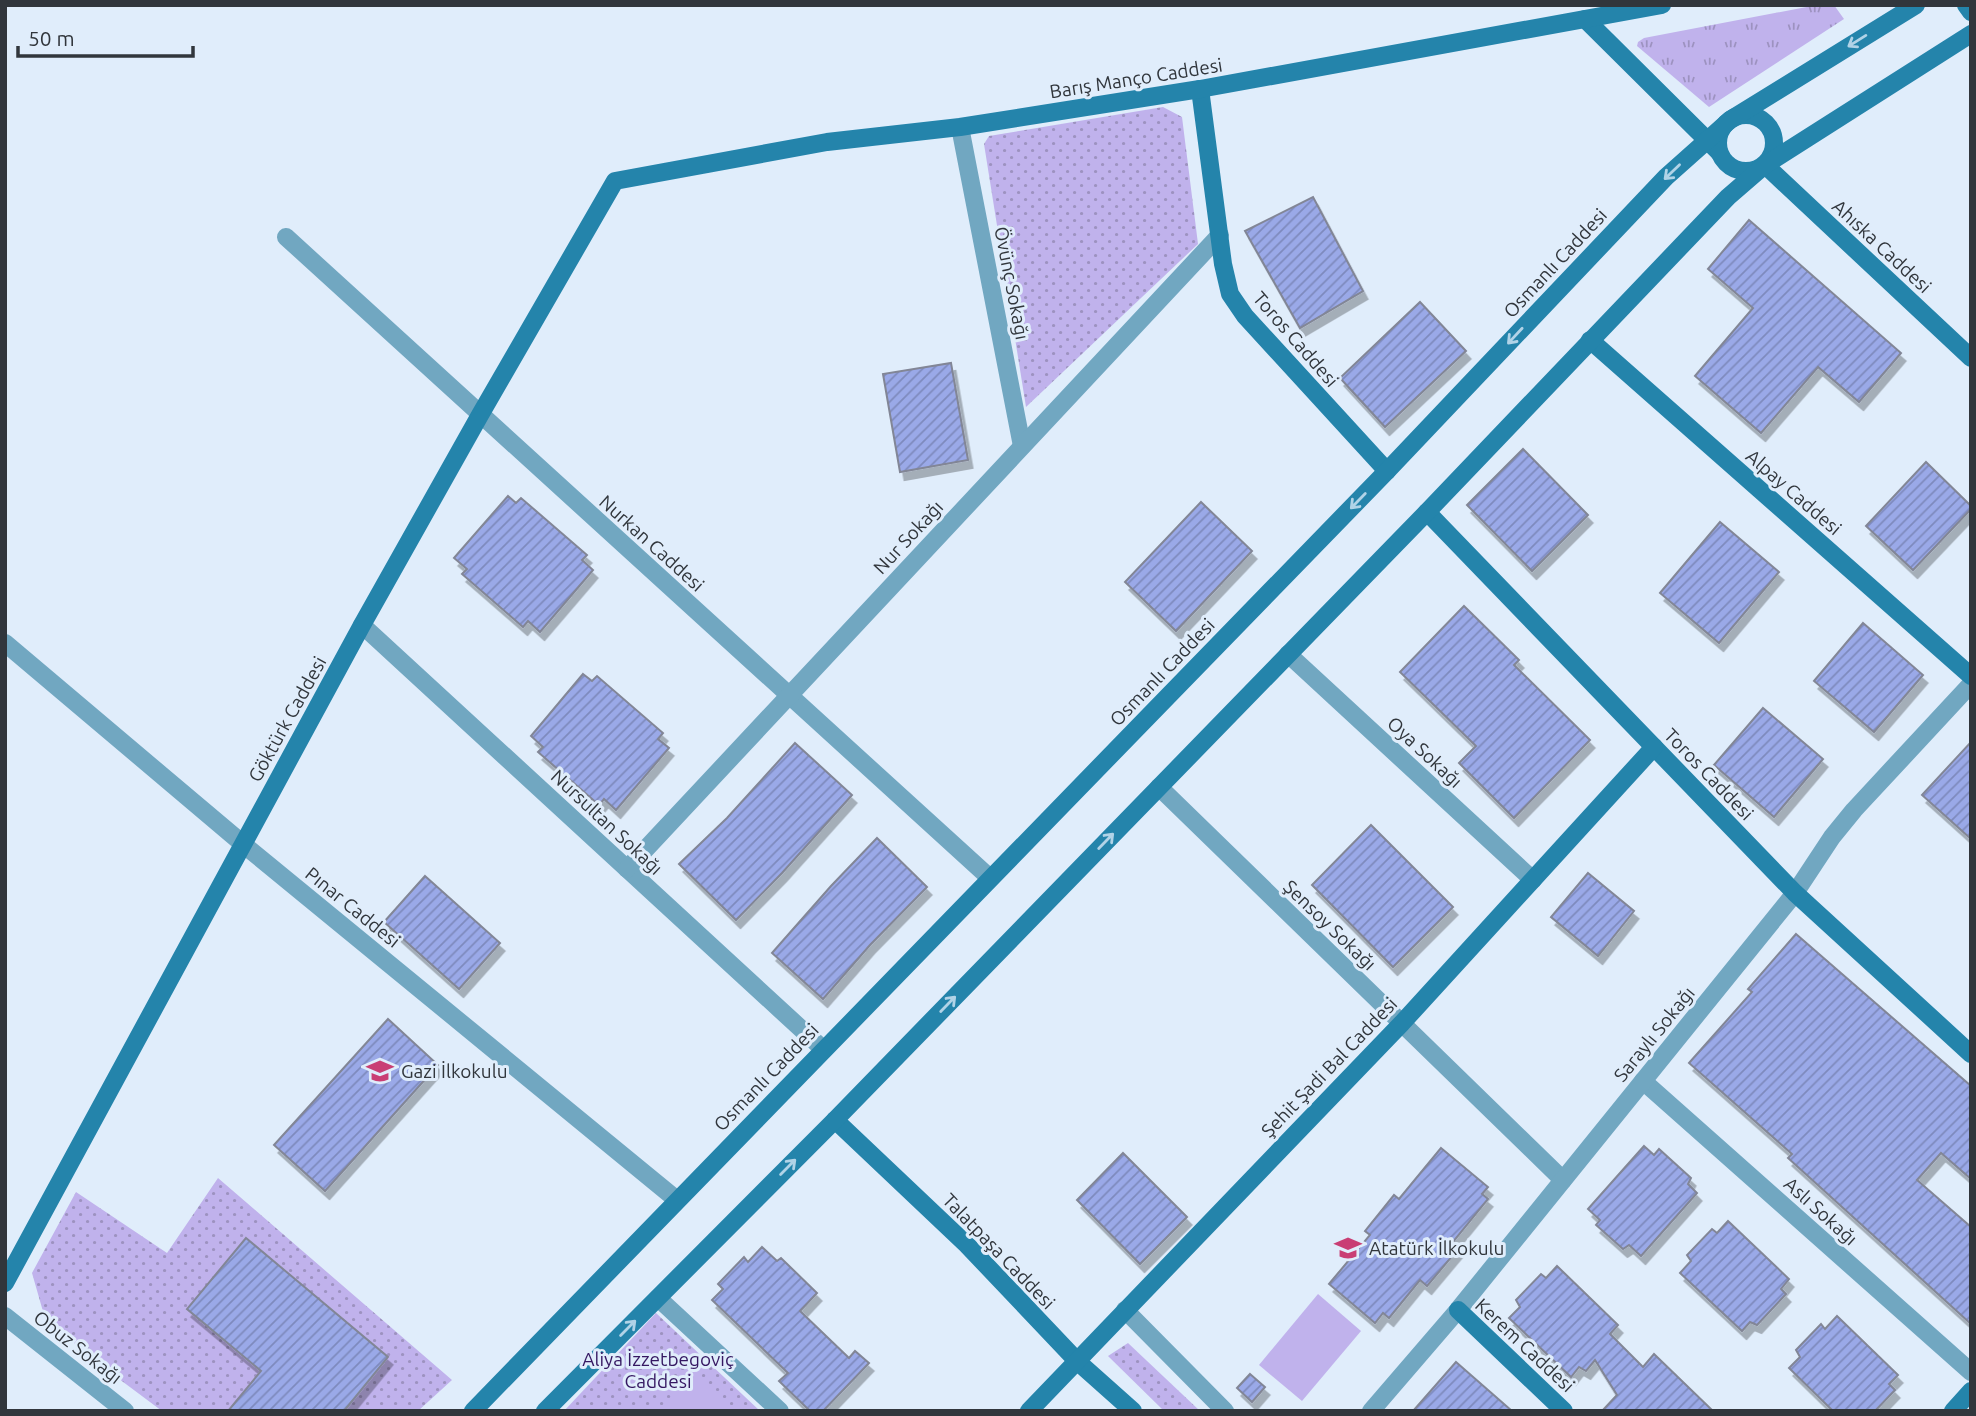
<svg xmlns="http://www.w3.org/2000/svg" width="1976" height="1416" viewBox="0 0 1976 1416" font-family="Ubuntu,sans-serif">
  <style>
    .grass { fill: url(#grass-tufts) }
    .park { fill: url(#park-dots) }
    .pitch { fill: #c0b2ec }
    .building { fill: url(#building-hatch); stroke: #828696; stroke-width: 2; filter: url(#shadow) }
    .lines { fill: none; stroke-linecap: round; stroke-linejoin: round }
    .street { stroke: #71a7c1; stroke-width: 18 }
    .secondary { stroke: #2484ab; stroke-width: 18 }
    .oneway { stroke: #b1d3e7 }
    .labels { text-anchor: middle; stroke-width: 6; stroke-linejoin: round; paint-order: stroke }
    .street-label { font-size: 19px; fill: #31363c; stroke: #e0edfb }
    .poi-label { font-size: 19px; fill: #31363c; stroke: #e0edfb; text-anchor: start }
    .park-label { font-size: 19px; fill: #351862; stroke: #e0edfb }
  </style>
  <defs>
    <pattern id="grass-tufts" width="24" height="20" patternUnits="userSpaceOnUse" patternTransform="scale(1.75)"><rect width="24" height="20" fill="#c0b2ec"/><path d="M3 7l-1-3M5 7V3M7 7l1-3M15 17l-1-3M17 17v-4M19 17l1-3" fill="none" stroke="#9d92c0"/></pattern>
    <pattern id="park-dots" width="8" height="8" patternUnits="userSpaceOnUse" patternTransform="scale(1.75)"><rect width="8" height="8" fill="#c0b2ec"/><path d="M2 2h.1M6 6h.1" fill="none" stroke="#9d92c0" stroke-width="1.8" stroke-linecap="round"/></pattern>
    <pattern id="building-hatch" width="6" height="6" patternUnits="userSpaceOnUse" patternTransform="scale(1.75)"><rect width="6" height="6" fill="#9aa9e8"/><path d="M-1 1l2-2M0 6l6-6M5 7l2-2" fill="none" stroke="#7e8abd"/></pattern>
    <filter id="shadow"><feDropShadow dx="4.5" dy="8" stdDeviation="0" flood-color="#0004"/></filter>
  </defs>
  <rect width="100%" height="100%" fill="#e0edfb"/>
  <!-- grass -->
  <polygon class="grass" points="1817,5 1834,5 1844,19 1709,107 1637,46 1638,42 1644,38"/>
  <!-- park -->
  <g class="park">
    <polygon points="1163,107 1182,117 1198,244 1026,407 984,144 989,136"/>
    <polygon points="218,1178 452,1380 418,1411 162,1411 87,1355 44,1315 32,1273 76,1192 167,1253"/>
    <polygon points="656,1313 760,1411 564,1411"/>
    <polygon points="1128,1343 1200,1411 1164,1411 1108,1356"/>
  </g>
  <!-- pitch -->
  <g class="pitch">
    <polygon points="1318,1294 1361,1331 1302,1401 1259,1365"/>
    <polygon points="694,1374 725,1404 720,1411 660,1411"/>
  </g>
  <!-- building -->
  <g class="building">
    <polygon points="1313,197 1363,291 1300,328 1245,231"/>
    <polygon points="1749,220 1901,353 1859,402 1818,367 1761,433 1695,376 1753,308 1708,269"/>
    <polygon points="1420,302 1466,351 1385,427 1340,378"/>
    <polygon points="951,363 968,460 900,472 883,374"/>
    <polygon points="1523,449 1588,515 1532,571 1467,505"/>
    <polygon points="1926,462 1971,506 1971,509 1913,570 1866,526"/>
    <polygon points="508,496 516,503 521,498 587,555 582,560 593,570 540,632 528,621 523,627 462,574 467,569 454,558"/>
    <polygon points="1201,502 1252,551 1176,631 1125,582"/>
    <polygon points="1720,522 1779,572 1719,643 1660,593"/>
    <polygon points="1464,606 1519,660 1514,665 1590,740 1514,818 1459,763 1476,746 1400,672"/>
    <polygon points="1863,623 1923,675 1874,732 1814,681"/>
    <polygon points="583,674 592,681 597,676 663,733 658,739 669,748 616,810 604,799 599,805 538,752 543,747 531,736"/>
    <polygon points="1763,708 1823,759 1774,817 1714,765"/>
    <polygon points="1971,742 1971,839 1922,795"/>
    <polygon points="795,743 852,795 782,873 736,920 679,864 727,818"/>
    <polygon points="1371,825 1453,907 1393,967 1312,885"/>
    <polygon points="877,838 927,887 870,945 823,999 772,953 831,886"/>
    <polygon points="1588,873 1634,911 1598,956 1551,917"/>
    <polygon points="425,876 500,943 459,989 384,922"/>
    <polygon points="1796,934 1971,1086 1971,1179 1941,1153 1917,1180 1971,1227 1971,1324 1788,1158 1792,1154 1689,1063 1752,992 1748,989"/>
    <polygon points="388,1019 438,1065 325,1191 274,1145"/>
    <polygon points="1644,1146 1654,1155 1659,1149 1691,1178 1688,1184 1697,1193 1641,1256 1629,1245 1623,1249 1596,1225 1600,1220 1588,1209"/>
    <polygon points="1441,1148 1488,1187 1482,1194 1488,1199 1452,1243 1459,1248 1427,1286 1420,1280 1389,1318 1383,1313 1375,1323 1329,1284 1370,1235 1365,1231 1394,1195 1399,1199"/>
    <polygon points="1123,1153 1187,1217 1140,1264 1077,1200"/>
    <polygon points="1728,1221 1789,1279 1781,1289 1786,1294 1757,1325 1750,1322 1742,1331 1680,1273 1691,1261 1687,1255 1712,1229 1717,1233"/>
    <polygon points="246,1238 388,1357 344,1411 228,1411 261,1371 187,1309"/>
    <polygon points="762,1247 777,1261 781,1258 817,1293 800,1311 849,1358 855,1351 869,1363 823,1411 810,1411 779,1381 788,1373 712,1300 723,1289 718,1284 744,1257 748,1262"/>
    <polygon points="1557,1266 1618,1325 1610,1334 1643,1367 1654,1354 1713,1411 1602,1411 1617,1395 1595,1360 1586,1371 1579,1367 1571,1377 1509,1318 1520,1307 1516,1300 1541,1274 1546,1278"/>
    <polygon points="1837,1316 1898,1375 1889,1384 1895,1390 1875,1411 1833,1411 1789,1368 1800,1357 1796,1350 1821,1324 1825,1329"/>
    <polygon points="1456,1362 1512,1411 1413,1411"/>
    <polygon points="1250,1374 1265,1387 1252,1402 1237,1388"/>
  </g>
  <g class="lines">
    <!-- street -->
    <g class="street">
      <polyline points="960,127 1022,446"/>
      <polyline points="286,237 990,878"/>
      <polyline points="362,625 823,1049"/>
      <polyline points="5,643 243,844 677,1200"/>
      <polyline points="1288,654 1533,880"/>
      <polyline points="1159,787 1563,1180"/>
      <polyline points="627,869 1220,235"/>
      <polyline points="1643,1081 1971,1372"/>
      <polyline points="658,1298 780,1411"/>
      <polyline points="1125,1310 1225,1411"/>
      <polyline points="5,1316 125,1411"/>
      <polyline points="1371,1411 1458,1310 1795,893 1832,837 1854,810 1971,684"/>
    </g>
    <!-- secondary -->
    <g class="secondary">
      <polyline points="1966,5 1971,12"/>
      <polyline points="1585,19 1719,152"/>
      <polyline points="1200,89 1223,264 1230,294 1245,316 1387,471"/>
      <circle cx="1746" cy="143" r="28"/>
      <polyline points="1765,165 1971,358"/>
      <polyline points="1590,340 1971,676"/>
      <polyline points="1427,512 1795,893 1971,1054"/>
      <polyline points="835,1120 967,1245 1078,1362 1133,1411"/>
      <polyline points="5,1283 362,625 480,415 615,181 827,142 960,127 1200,89 1662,5"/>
      <polyline points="1458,1310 1564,1411"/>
      <polyline points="473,1411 1387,471 1666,177 1730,120 1916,5"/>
      <polyline points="545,1411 835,1120 1427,512 1728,197 1765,165 1971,34"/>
      <polyline points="1029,1411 1402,1023 1654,747"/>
      <polyline points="1953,1411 1971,1391"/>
    </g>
  </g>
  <!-- one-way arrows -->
  <defs><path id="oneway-shaft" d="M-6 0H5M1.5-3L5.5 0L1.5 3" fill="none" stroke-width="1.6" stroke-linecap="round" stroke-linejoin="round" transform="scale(1.75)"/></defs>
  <g class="oneway">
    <use href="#oneway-shaft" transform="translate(1857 41) rotate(148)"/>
    <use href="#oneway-shaft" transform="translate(1672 172) rotate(136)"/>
    <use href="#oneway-shaft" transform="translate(1515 336) rotate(133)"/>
    <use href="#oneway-shaft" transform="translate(1358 501) rotate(134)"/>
    <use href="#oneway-shaft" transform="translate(1106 841) rotate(-46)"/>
    <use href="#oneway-shaft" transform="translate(948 1004) rotate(-46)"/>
    <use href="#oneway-shaft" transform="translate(788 1167) rotate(-45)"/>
    <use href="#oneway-shaft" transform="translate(628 1328) rotate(-45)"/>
  </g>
  <!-- icons -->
  <defs>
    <symbol id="school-bare" viewBox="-9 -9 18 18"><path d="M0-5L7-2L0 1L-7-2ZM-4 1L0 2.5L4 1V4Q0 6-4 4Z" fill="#c93e74" stroke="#e0edfb" stroke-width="2.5" paint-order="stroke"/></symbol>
  </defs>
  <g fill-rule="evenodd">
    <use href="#school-bare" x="361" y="1052" width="38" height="38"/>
    <use href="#school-bare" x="1329" y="1229" width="38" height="38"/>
  </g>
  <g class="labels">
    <!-- street labels -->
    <g class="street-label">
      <text transform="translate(1136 78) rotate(-9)" y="7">Barış Manço Caddesi</text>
      <text transform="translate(1882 246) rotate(43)" y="7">Ahıska Caddesi</text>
      <text transform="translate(1555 263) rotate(-47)" y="7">Osmanlı Caddesi</text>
      <text transform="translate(1012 283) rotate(79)" y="7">Övünç Sokağı</text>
      <text transform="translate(1296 339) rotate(49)" y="7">Toros Caddesi</text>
      <text transform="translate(1794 492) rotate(41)" y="7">Alpay Caddesi</text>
      <text transform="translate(908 537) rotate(-47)" y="7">Nur Sokağı</text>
      <text transform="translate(652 543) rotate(42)" y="7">Nurkan Caddesi</text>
      <text transform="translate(1162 672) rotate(-46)" y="7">Osmanlı Caddesi</text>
      <text transform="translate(287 719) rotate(-61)" y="7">Göktürk Caddesi</text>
      <text transform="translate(1425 752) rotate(43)" y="7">Oya Sokağı</text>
      <text transform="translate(1709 774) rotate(46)" y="7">Toros Caddesi</text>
      <text transform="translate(607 822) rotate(43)" y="7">Nursultan Sokağı</text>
      <text transform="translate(353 907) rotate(39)" y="7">Pınar Caddesi</text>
      <text transform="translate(1330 925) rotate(44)" y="7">Şensoy Sokağı</text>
      <text transform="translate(1654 1034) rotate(-51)" y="7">Saraylı Sokağı</text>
      <text transform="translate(1329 1067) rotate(-46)" y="7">Şehit Şadi Bal Caddesi</text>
      <text transform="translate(766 1077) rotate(-46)" y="7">Osmanlı Caddesi</text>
      <text transform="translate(1821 1211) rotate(42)" y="7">Aslı Sokağı</text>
      <text transform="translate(999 1251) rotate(46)" y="7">Talatpaşa Caddesi</text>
      <text transform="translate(1525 1345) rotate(43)" y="7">Kerem Caddesi</text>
      <text transform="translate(78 1347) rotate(38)" y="7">Obuz Sokağı</text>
    </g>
    <!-- poi labels -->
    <g class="poi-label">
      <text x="401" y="1078">Gazi İlkokulu</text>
      <text x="1369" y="1255">Atatürk İlkokulu</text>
    </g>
    <!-- park labels -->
    <g class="park-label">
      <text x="658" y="1366">Aliya İzzetbegoviç<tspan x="658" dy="22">Caddesi</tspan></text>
    </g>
  </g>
  <!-- border -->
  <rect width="1976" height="1416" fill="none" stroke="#31363c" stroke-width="14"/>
  <!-- scale -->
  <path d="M18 46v10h175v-10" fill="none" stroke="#31363c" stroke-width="3.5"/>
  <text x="28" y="46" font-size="21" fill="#31363c" stroke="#e0edfb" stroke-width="5" paint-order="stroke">50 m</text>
</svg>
